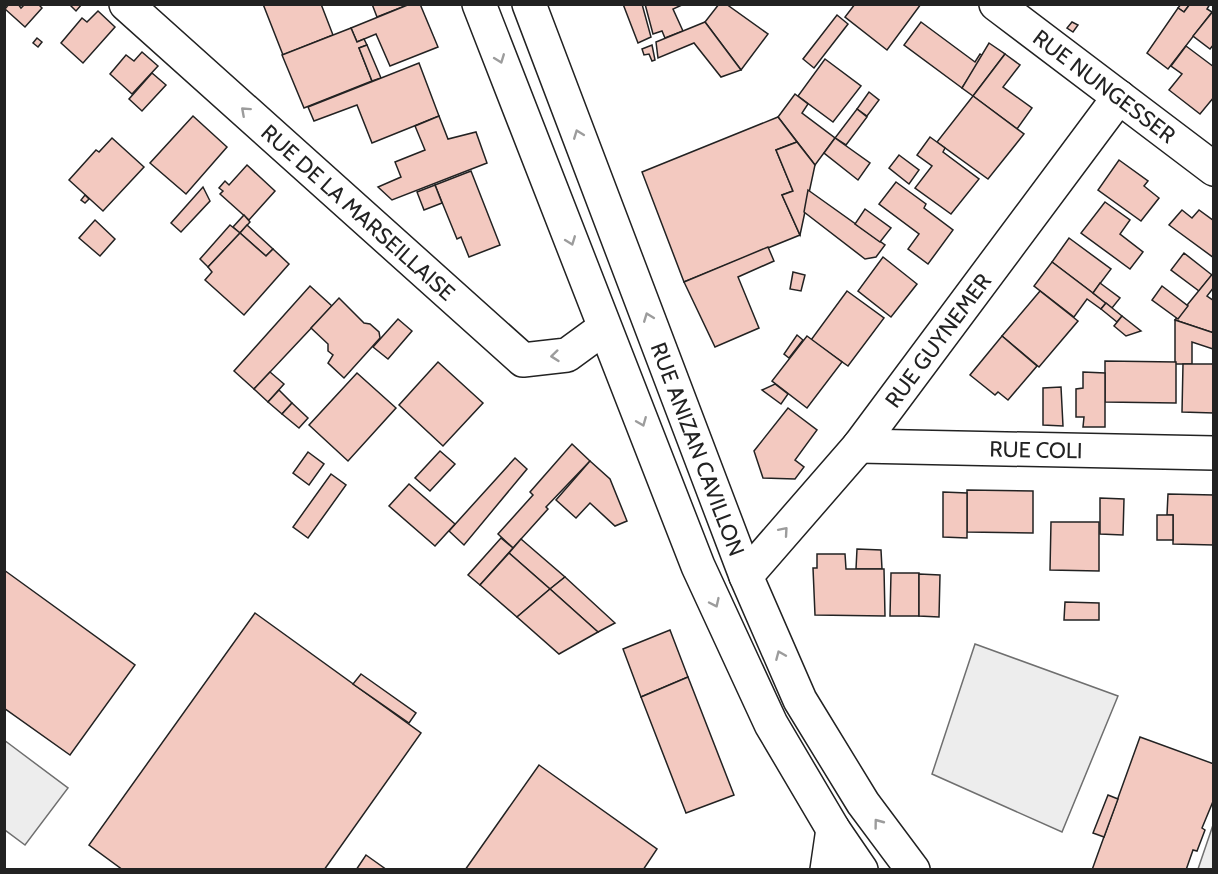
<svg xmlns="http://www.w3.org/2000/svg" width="1218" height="874" viewBox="0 0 1218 874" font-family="Cabin,sans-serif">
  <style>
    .parking { fill: #ededed; stroke: #6f6f6f; stroke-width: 1.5 }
    .building { fill: #f3c9c0; stroke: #222; stroke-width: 1.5 }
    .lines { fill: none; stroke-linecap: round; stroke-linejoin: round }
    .minor-casing { stroke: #222; stroke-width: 36 }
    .major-casing { stroke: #222; stroke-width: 36 }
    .minor { stroke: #fff; stroke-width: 33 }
    .major { stroke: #fff; stroke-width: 33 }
    .oneway { stroke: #9c9c9c }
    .labels { text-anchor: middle; stroke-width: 4.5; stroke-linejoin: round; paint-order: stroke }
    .street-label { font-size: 22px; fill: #222; stroke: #fff }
  </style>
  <rect width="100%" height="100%" fill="#fff"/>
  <!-- parking -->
  <g class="parking">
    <polygon points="975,644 1118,696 1062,832 932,774"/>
    <polygon points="4,740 68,788 25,845 5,830"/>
    <polygon points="1213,825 1213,869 1198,869"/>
  </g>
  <!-- building -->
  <g class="building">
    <polygon points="9,4 18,4 21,8 25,4 38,4 42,8 25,27 5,9"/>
    <polygon points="69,4 82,4 76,11"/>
    <polygon points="263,4 321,4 333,35 283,55"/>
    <polygon points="372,4 410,4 377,17"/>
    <polygon points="410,4 420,4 438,47 390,66 376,34 357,42 351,28"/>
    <polygon points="623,4 642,4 651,37 638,43"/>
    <polygon points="645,4 684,4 673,9 683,31 665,38 662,31 653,34"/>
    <polygon points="719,4 726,4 768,34 741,70 705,22"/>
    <polygon points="855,4 921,4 887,50 845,17"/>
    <polygon points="1181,4 1190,4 1184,12 1178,8"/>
    <polygon points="1190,4 1210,4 1207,9 1212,12 1168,69 1147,53 1178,8 1184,12"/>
    <polygon points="1214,10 1214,44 1210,49 1193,36"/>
    <polygon points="98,11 115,27 83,63 61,43 82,18 87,22"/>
    <polygon points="837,15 848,24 814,68 803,59"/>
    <polygon points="705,22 741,70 721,77 694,43 658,58 656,42"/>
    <polygon points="921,22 975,62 980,54 983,56 962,88 904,45"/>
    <polygon points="1072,22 1078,25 1073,32 1067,28"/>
    <polygon points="351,28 357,42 364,39 367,45 359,48 372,81 304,108 282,55"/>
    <polygon points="37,38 42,42 38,47 33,43"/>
    <polygon points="989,43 1005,54 973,96 962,88"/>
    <polygon points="367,45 381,78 372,81 359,48"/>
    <polygon points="652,45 655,60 652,61 649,54 644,55 642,49"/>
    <polygon points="1186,46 1214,67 1214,97 1200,114 1169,90 1182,74 1171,66"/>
    <polygon points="142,52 158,66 132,94 110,74 126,55 134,61"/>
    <polygon points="1005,54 1020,65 1003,87 1032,108 1017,129 973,96"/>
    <polygon points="825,59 861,86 833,122 798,96"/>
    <polygon points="419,63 439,116 372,143 357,105 314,121 308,107"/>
    <polygon points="152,73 166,85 142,111 129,99"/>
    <polygon points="869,92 879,100 867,116 857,109"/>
    <polygon points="795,94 808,104 802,113 835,138 815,165 778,117"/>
    <polygon points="973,96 1024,134 988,179 937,142"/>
    <polygon points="857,109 867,117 846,145 835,138"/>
    <polygon points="193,116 227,147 186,194 150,163"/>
    <polygon points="439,116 448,139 476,132 487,163 392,200 378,187 401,177 395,162 425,150 415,126"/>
    <polygon points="778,117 797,142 776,150 793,191 782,195 800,235 684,282 642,172"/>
    <polygon points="930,137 945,148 943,152 979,179 951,214 915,188 932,166 917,155"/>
    <polygon points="112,138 144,167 103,211 69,180 96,150 99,152"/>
    <polygon points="835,138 870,163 858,180 824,153"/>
    <polygon points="797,142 815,165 800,235 782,195 793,191 776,150"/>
    <polygon points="899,155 919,170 909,184 889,168"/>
    <polygon points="1119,160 1148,181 1144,186 1159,198 1141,221 1098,190"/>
    <polygon points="247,165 275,191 249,220 220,194 223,191 219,188 225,181 229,185"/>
    <polygon points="471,171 500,245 469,257 461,237 457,239 435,185"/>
    <polygon points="896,182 926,204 924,208 953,230 928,264 908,249 919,234 879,204"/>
    <polygon points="435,185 442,203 424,210 417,192"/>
    <polygon points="203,187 210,201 181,232 171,223"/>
    <polygon points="808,190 885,245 876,257 865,259 804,212"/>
    <polygon points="85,195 89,199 85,203 81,200"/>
    <polygon points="1105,202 1130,220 1120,234 1143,252 1130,269 1081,233"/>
    <polygon points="865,209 891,228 880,242 855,224"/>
    <polygon points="1182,210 1192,218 1199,210 1214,221 1214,258 1169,225"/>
    <polygon points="244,215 250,222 240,233 233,227"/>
    <polygon points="95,220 115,239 100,256 79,238"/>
    <polygon points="230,225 240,233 208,267 200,259"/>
    <polygon points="247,225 273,249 266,256 240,233"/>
    <polygon points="240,233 266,256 273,249 289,264 244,315 205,280 212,272 208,267"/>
    <polygon points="1069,238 1111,269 1093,293 1052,262"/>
    <polygon points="768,247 774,261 738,277 759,328 715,347 684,282"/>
    <polygon points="1184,253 1212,275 1199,291 1171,270"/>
    <polygon points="883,257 917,284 891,317 858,291"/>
    <polygon points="1052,262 1106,303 1101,309 1087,299 1074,317 1034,286"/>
    <polygon points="793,272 805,275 801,291 790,289"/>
    <polygon points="1214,272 1214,287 1207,296 1214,301 1214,333 1175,320"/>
    <polygon points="1100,283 1120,298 1112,308 1093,293"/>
    <polygon points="310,286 332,306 254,389 234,371"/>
    <polygon points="1162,286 1188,306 1178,319 1152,300"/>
    <polygon points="847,291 884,318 848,366 811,340"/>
    <polygon points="1040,291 1078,321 1039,367 1002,336"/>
    <polygon points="339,298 364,323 370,324 379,332 380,338 344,378 328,363 333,355 328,351 328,344 311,328"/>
    <polygon points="1106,303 1122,316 1117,322 1101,309"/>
    <polygon points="1122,316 1141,331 1126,336 1114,326"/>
    <polygon points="398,319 412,331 388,359 373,347"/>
    <polygon points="1175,320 1214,333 1213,349 1192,342 1192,364 1175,364"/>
    <polygon points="797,335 803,340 789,358 784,354"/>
    <polygon points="807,336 842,362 807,408 772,381"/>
    <polygon points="1002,336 1037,366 1008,400 998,392 995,395 970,375"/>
    <polygon points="1105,361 1176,362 1176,403 1105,402"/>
    <polygon points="438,362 483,403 443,446 399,405"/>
    <polygon points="1183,364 1214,364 1214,413 1182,412"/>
    <polygon points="270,372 284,384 268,402 254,389"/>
    <polygon points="1083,372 1105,373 1105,427 1083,427 1084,417 1076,417 1076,389 1083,388"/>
    <polygon points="357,373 396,408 348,461 309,425"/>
    <polygon points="775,384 788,394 781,404 762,390"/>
    <polygon points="1061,387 1063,426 1043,425 1043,388"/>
    <polygon points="279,390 292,403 282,414 268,402"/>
    <polygon points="292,403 308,418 299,428 282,414"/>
    <polygon points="788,408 817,430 795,460 804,467 795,479 763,478 754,451"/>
    <polygon points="572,444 590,461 546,507 548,509 513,548 498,534 533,495 530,492"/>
    <polygon points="440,451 455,464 430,491 415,478"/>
    <polygon points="308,452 324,464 309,485 293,473"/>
    <polygon points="515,458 527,469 464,545 449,531"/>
    <polygon points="590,461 610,479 627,521 615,526 590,503 576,518 556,500"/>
    <polygon points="331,474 346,485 308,538 293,527"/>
    <polygon points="409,484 455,524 435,546 389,506"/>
    <polygon points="967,490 1033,491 1033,533 967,532"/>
    <polygon points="943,492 967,493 967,538 943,537"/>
    <polygon points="1168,494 1214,495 1214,545 1173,544 1173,515 1167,515"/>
    <polygon points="1100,498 1124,499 1123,535 1100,534"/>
    <rect x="1157" y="515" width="16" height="25"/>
    <polygon points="1051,522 1099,522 1099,571 1050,570"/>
    <polygon points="501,538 513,548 480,585 468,575"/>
    <polygon points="521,539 565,577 550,589 509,553"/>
    <polygon points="857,549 881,550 882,569 856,569"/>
    <polygon points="509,553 550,589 517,617 480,585"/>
    <polygon points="817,554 845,554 846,569 884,569 885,616 815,615 813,568 817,568"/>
    <polygon points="4,570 135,665 70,755 4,708"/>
    <polygon points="891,573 919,573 919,616 890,616"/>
    <polygon points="919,574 940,575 939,617 919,616"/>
    <polygon points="565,577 615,623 598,632 550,589"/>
    <polygon points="550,589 598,632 559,654 517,617"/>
    <polygon points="1065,602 1099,603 1099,620 1064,620"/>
    <polygon points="255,613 421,733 324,870 123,870 89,845"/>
    <polygon points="670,630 688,677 641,697 623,649"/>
    <polygon points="361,674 416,713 409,723 353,684"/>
    <polygon points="688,677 734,795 686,813 641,697"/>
    <polygon points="1140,737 1214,764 1214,799 1202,828 1205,830 1197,851 1193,850 1186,870 1092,870"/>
    <polygon points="539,765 657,849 643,870 465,870"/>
    <polygon points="1108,795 1118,799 1104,837 1093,833"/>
    <polygon points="366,855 387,870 356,870"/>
  </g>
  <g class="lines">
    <defs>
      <g id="minor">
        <path id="s1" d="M126,4L523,360L567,355L604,328"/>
        <path id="s2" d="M996,4L1214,169"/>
        <path id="s3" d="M859,446L1214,453"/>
        <path id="s4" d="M746,576L859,446L1119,97"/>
        <polyline points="827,870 833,829"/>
      </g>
      <g id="major">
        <polyline points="479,4 698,566 771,724 833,829 861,870"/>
        <path id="s5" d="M529,4L746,576L800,700L863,803L913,870"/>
      </g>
    </defs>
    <!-- minor casing -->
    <use href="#minor" class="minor-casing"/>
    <!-- major casing -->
    <use href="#major" class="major-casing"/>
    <!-- minor -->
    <use href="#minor" class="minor"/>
    <!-- major -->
    <use href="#major" class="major"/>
  </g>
  <!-- one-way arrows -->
  <defs><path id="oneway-chevron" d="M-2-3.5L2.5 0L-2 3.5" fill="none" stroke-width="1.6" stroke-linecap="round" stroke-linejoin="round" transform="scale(1.5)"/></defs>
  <g class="oneway">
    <use href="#oneway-chevron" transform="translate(500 59) rotate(69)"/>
    <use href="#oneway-chevron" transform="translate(245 111) rotate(-138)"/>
    <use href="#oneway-chevron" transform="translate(578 134) rotate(-111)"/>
    <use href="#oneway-chevron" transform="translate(571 241) rotate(69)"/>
    <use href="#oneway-chevron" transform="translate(648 317) rotate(-111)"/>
    <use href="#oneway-chevron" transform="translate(555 356) rotate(174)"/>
    <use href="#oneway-chevron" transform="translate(642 422) rotate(68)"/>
    <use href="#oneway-chevron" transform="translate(784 531) rotate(-49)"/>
    <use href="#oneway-chevron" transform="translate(715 603) rotate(65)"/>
    <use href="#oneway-chevron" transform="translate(780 655) rotate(-113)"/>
    <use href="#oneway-chevron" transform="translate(878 823) rotate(-127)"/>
  </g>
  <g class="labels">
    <!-- street labels -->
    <g class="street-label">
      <text dy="8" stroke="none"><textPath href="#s2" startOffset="136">RUE NUNGESSER</textPath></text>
      <text dy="8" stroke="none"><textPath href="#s1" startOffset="312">RUE DE LA MARSEILLAISE</textPath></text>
      <text dy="8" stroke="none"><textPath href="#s4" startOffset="304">RUE GUYNEMER</textPath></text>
      <text dy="8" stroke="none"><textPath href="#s5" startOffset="476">RUE ANIZAN CAVILLON</textPath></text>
      <text dy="8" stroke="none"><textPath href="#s3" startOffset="177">RUE COLI</textPath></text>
    </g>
  </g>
  <!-- border -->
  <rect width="1218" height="874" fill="none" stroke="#222222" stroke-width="12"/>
</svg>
